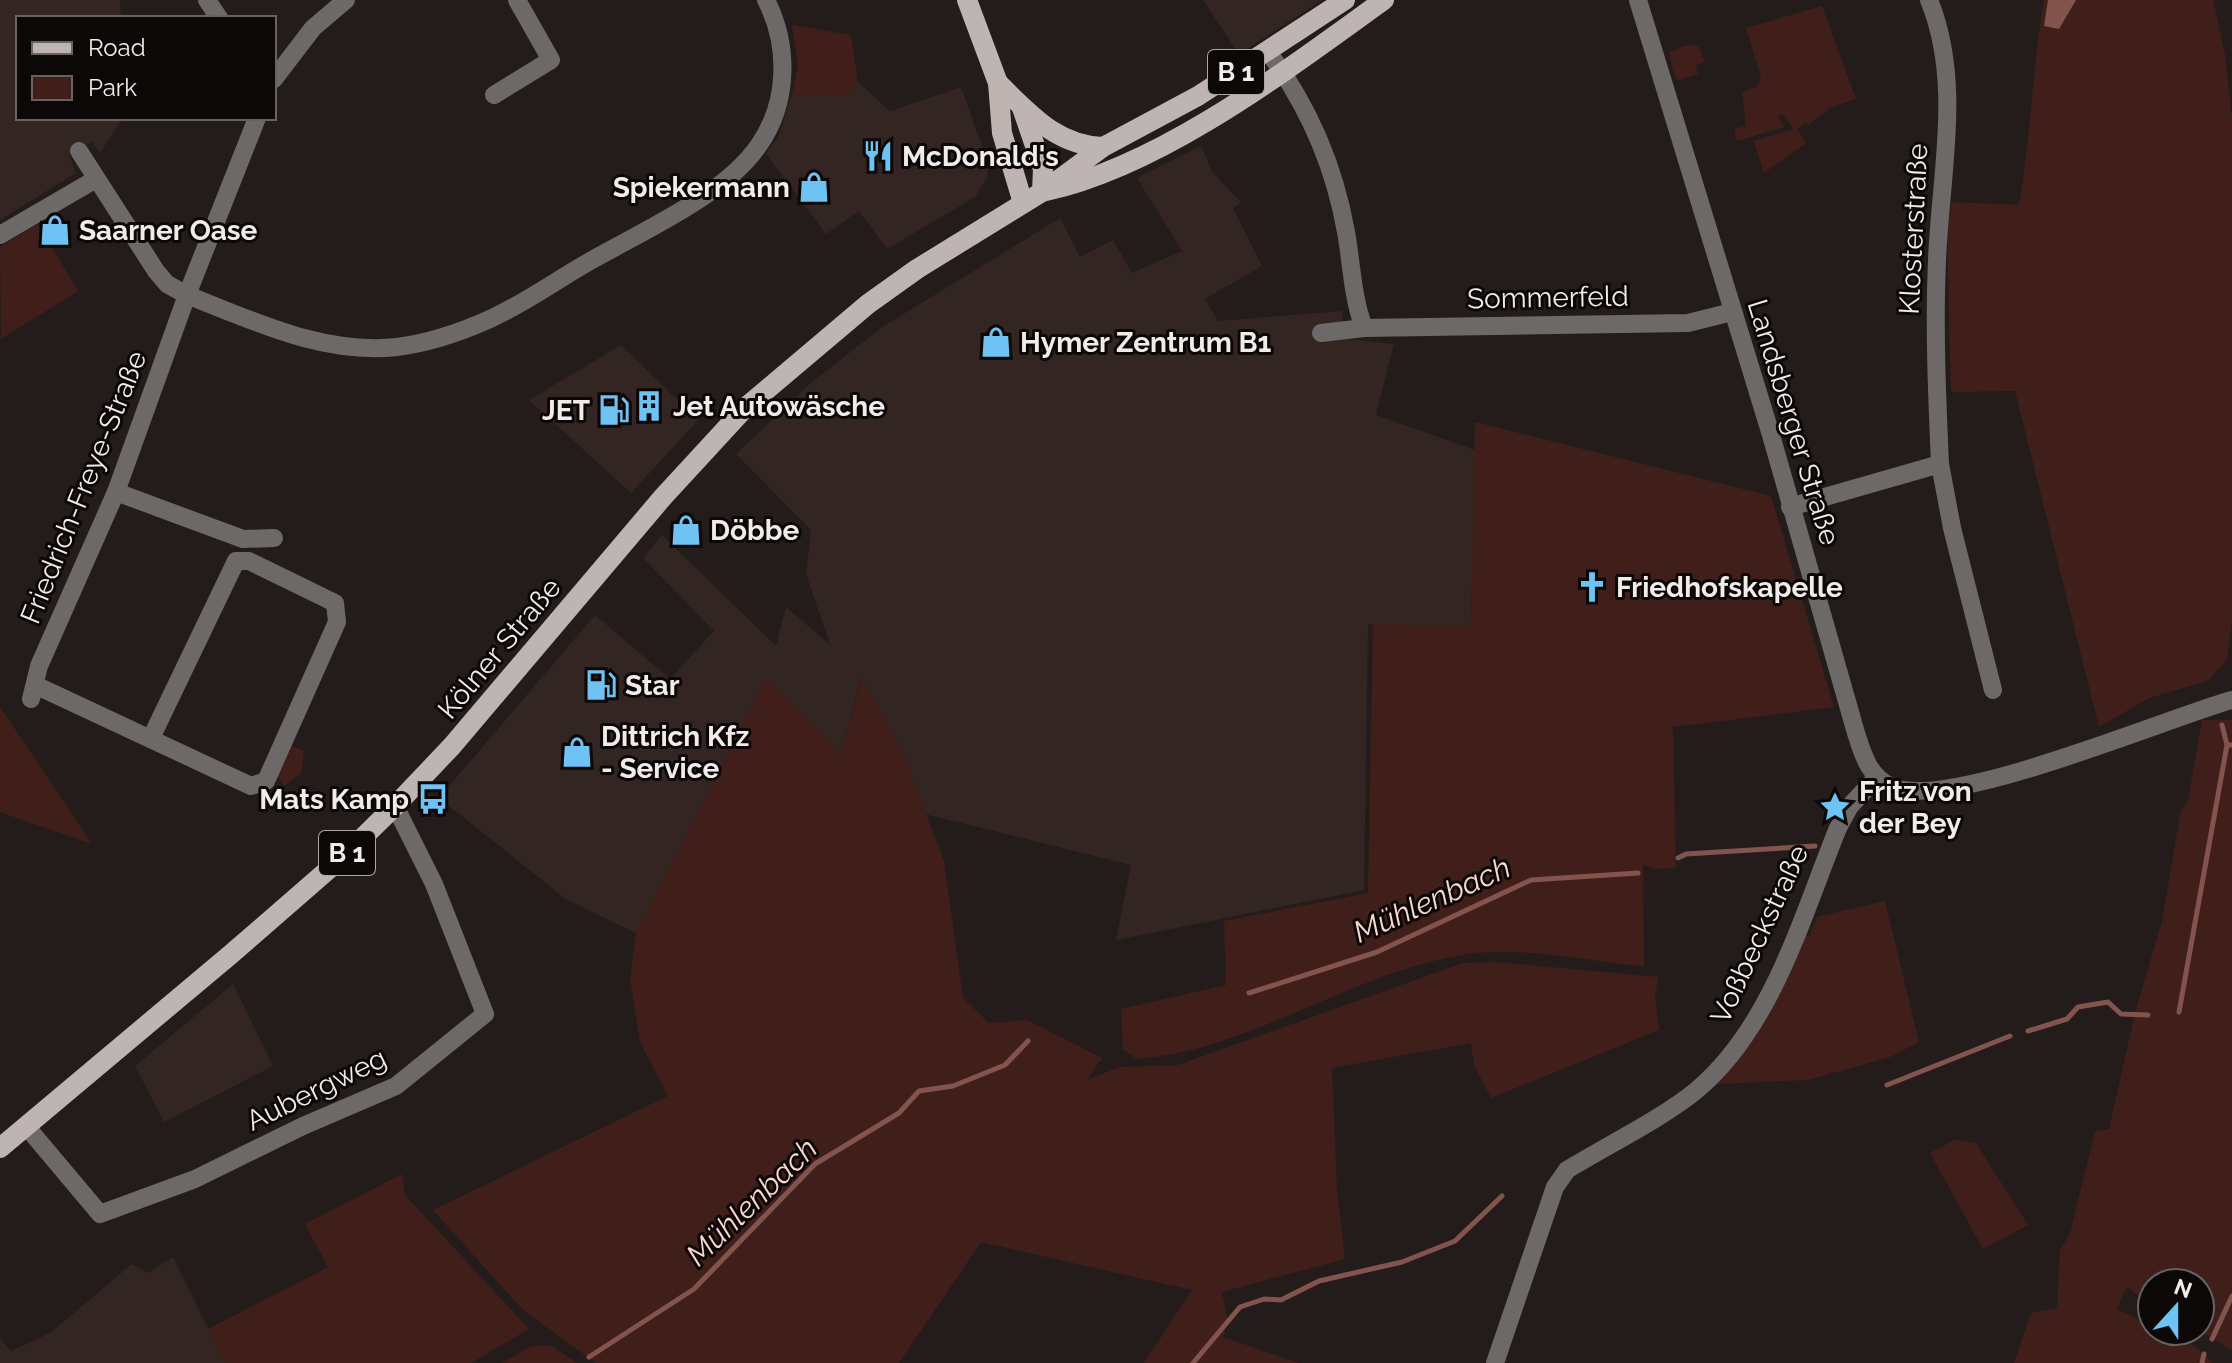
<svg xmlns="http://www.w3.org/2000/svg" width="2232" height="1363" viewBox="0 0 2232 1363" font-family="Raleway,sans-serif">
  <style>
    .built { fill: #332522 }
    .green { fill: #401f1a }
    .water { fill: #83544d }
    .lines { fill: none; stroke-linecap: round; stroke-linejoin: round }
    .stream { stroke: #83544d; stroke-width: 5 }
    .street { stroke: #6d6968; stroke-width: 18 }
    .primary { stroke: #beb5b3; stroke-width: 20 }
    .labels { text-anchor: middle; stroke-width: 6; stroke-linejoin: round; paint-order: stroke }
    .shield { fill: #0b0807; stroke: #aca7a6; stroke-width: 2 }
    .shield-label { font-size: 26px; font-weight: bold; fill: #f1ebea }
    .poi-label { font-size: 28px; font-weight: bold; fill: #f1ebea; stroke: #0b0807; text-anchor: start }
    .street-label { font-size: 28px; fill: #f1ebea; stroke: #0b0807 }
    .water-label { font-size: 30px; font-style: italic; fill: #f9d8d2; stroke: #0b0807 }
  </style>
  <rect width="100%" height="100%" fill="#241c1b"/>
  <!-- built -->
  <g class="built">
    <polygon points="0,0 120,0 121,18 18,18 18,118 123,118 100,153 92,142 69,155 76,173 0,220"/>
    <polygon points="1203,0 1322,0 1239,54"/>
    <polygon points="858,82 890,111 961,87 987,160 988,176 975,197 887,249 859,211 826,234 766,154 779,135 792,94 847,96"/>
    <polygon points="1201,146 1213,173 1241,202 1233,208 1262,266 1205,299 1218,321 1342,311 1345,339 1394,344 1376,415 1475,450 1471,626 1368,624 1364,890 1116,940 1131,865 925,814 902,751 861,678 841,755 766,680 636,933 567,900 439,798 595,615 670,679 714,631 643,558 662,535 776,646 786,607 830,645 806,574 811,530 736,454 813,381 884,326 1060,218 1080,257 1113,240 1132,273 1182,251 1137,178"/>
    <polygon points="621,345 698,420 631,493 529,400"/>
    <polygon points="233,984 273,1066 164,1122 135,1066"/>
    <polygon points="173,1257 225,1363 0,1363 0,1339 11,1351 50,1333 132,1264 148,1273"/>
  </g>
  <!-- green -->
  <g class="green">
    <path d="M2044,0H2213L2225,54L2232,118V621L2227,659L2208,681L2149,698L2099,727L2015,391L1951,392L1947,230L1951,202L2019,205C2031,137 2032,68 2044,0Z"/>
    <polygon points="1822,6 1856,99 1830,108 1808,125 1805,123 1797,129 1806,143 1764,173 1754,141 1794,129 1782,114 1778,117 1784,127 1737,141 1734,129 1746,126 1742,92 1756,87 1761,78 1746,28"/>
    <polygon points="792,25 851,35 858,82 847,96 792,94 798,65"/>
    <polygon points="1691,44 1699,47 1705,62 1696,65 1698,74 1678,80 1674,76 1669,52"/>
    <polygon points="38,224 78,291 1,339 0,247"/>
    <path d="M1475,422L1771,496L1834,707L1673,727L1676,868L1654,869L1643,864L1644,966C1586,961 1520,945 1462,955C1349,974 1250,1050 1137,1059L1123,1049L1121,1009L1226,985L1224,921L1368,893L1373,624L1471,626Z"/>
    <polygon points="862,677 902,751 944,861 963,998 989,1023 1027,1020 1102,1058 1087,1080 1120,1067 1178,1065 1463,963 1496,962 1658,977 1655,998 1659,1030 1491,1098 1474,1065 1471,1043 1332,1068 1337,1189 1345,1259 1222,1292 1228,1322 1223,1337 1299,1363 1144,1363 1192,1290 981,1242 899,1363 596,1363 523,1310 433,1210 668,1096 640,1042 630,979 636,933 766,679 841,754"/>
    <polygon points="0,707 92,844 0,812"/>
    <path d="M2202,720H2232V1351L2200,1330V1283H2152V1309L2127,1286L2117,1309L2152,1326V1331C2174,1331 2199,1346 2212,1363H2014L2031,1313L2057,1308L2060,1251L2070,1233L2095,1131L2109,1129L2135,1013L2162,921L2181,810L2188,800Z"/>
    <polygon points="290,745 304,751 301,773 284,786 277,776"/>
    <polygon points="1885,901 1919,1042 1890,1057 1808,1080 1717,1084 1755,1038 1803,934 1810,936 1817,917"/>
    <polygon points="1955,1140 1976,1143 2028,1225 1983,1249 1930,1153"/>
    <polygon points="402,1174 405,1195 529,1329 471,1363 225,1363 208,1329 328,1267 305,1224"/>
    <polygon points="550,1345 577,1363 502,1363 532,1346"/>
  </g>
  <!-- water -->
  <polygon class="water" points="2048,0 2076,0 2059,29 2044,26"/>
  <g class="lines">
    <!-- stream -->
    <g class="stream">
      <polyline points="2222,725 2227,745"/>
      <polyline points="1678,858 1686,854 1815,846"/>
      <polyline points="1249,993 1377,952 1531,880 1638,873"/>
      <polyline points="2179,1012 2227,745 2232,745"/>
      <polyline points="2028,1031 2067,1019 2078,1007 2108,1002 2121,1014 2148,1015"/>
      <polyline points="1887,1085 2010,1036"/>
      <polyline points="2212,1339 2232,1296"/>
      <polyline points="589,1357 694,1289 815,1164 899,1113 919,1091 953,1086 1005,1065 1028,1041"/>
      <polyline points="1193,1363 1240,1307 1264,1299 1281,1300 1319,1281 1402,1262 1455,1241 1502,1196"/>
      <polyline points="2202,1363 2204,1354"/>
    </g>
    <!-- street -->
    <g class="street">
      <polyline points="207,0 219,18"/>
      <path d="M1638,0L1771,435L1856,733C1863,755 1869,777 1892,787C1950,811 2164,719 2232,700"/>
      <path d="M1929,0C1963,83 1940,175 1937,261C1934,328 1937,396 1940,464"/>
      <path d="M1269,53C1309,107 1334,164 1346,232C1352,265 1352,296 1364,328"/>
      <polyline points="274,79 313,28 346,0"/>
      <polyline points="494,95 551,60 517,0"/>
      <path d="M79,151L156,271L167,284L187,295C254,321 323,355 397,347C429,343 461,332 490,319C523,304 554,282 585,264C640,232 723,197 759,145C789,102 789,45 766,0"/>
      <polyline points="0,235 96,179"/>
      <polyline points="1321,333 1364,328 1688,323 1732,312"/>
      <polyline points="116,492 243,539 274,538"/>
      <polyline points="1790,507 1940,464 1952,528 1993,690"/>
      <polyline points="35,685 251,786 266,781 337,622 335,603 249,561 236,561 151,738"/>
      <polyline points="31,699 39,666 116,492 187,295 257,118"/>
      <polyline points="26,1126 100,1214 195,1179 303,1126 396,1086 485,1014 434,884 395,806"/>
      <path d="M1495,1363L1555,1187L1567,1170C1606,1146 1665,1117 1698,1089C1773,1025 1802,916 1838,828L1850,806L1877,777"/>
    </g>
    <!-- primary -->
    <g class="primary">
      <polyline points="967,0 998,83 1002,133 1023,203"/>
      <path d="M998,83C1030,114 1056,145 1103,147"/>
      <polyline points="1022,108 1043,169 1042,192"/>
      <path d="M1046,191C1161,166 1288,69 1384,0"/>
      <polyline points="0,1148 230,955 345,855 395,806 452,746 663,497 745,408 868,304 917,269 1042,192 1103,147 1198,96 1345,0"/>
    </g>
  </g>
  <!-- icons -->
  <defs>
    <symbol id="restaurant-bare" viewBox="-9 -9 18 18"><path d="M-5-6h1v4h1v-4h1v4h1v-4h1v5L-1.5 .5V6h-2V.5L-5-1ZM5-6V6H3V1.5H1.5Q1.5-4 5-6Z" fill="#6fc2f4" stroke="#0b0807" stroke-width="2.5" paint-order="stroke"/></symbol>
    <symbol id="shop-bare" viewBox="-9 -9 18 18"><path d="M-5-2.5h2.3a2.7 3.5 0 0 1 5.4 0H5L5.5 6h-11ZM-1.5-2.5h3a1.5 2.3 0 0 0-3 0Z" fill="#6fc2f4" stroke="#0b0807" stroke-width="2.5" paint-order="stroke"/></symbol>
    <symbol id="building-bare" viewBox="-9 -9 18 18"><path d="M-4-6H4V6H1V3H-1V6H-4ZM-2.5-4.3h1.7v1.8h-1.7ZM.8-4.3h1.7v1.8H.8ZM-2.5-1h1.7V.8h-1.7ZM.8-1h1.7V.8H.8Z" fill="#6fc2f4" stroke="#0b0807" stroke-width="2.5" paint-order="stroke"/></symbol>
    <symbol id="fuel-bare" viewBox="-9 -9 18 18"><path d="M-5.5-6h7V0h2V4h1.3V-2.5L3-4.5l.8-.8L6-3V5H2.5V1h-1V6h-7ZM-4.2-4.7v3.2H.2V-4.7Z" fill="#6fc2f4" stroke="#0b0807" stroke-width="2.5" paint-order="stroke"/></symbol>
    <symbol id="church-bare" viewBox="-9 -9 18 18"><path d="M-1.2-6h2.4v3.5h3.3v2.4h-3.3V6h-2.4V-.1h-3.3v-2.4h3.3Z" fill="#6fc2f4" stroke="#0b0807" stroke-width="2.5" paint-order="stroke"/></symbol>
    <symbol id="bus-bare" viewBox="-9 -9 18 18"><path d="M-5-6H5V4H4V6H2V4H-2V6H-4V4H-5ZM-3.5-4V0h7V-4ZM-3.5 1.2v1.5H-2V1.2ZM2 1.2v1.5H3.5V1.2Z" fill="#6fc2f4" stroke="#0b0807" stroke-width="2.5" paint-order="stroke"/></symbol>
    <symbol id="sight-bare" viewBox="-9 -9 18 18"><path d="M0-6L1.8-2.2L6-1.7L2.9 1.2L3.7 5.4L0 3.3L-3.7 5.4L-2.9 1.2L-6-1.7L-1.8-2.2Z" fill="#6fc2f4" stroke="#0b0807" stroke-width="2.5" paint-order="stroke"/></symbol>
  </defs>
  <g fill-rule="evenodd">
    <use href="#restaurant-bare" x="856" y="134" width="44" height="44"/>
    <use href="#shop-bare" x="792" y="165" width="44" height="44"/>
    <use href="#shop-bare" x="33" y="208" width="44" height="44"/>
    <use href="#shop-bare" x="974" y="320" width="44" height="44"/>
    <use href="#building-bare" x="627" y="384" width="44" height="44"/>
    <use href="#fuel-bare" x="592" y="388" width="44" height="44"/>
    <use href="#shop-bare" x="664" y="508" width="44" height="44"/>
    <use href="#church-bare" x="1570" y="565" width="44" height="44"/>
    <use href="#fuel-bare" x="579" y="663" width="44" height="44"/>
    <use href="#shop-bare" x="555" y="730" width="44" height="44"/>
    <use href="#bus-bare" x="411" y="777" width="44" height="44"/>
    <use href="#sight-bare" x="1813" y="785" width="44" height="44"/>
  </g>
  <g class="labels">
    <!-- shield labels -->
    <g class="shield">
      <rect x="1208" y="50" width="56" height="44" rx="6"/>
      <rect x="319" y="831" width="56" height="44" rx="6"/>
    </g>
    <g class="shield-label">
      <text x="1236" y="81">B 1</text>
      <text x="347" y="862">B 1</text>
    </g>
    <!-- poi labels -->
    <g class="poi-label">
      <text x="902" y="166">McDonald's</text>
      <text x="790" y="197" text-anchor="end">Spiekermann</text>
      <text x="79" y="240">Saarner Oase</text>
      <text x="1020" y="352">Hymer Zentrum B1</text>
      <text x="673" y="416">Jet Autowäsche</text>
      <text x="590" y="420" text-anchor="end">JET</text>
      <text x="710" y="540">Döbbe</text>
      <text x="1616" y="597">Friedhofskapelle</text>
      <text x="625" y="695">Star</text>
      <text x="601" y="746">Dittrich Kfz<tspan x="601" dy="32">- Service</tspan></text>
      <text x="1859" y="801">Fritz von<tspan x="1859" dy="32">der Bey</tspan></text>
      <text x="409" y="809" text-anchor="end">Mats Kamp</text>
    </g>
    <!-- street labels -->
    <g class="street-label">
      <text transform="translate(1913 229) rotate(-87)" y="10">Klosterstraße</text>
      <text transform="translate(1548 297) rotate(-1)" y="10">Sommerfeld</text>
      <text transform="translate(1794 422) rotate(73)" y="10">Landsberger Straße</text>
      <text transform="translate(83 487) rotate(-68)" y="10">Friedrich-Freye-Straße</text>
      <text transform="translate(499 648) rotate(-50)" y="10">Kölner Straße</text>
      <text transform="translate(1759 934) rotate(-65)" y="10">Voßbeckstraße</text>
      <text transform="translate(316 1089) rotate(-26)" y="10">Aubergweg</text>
    </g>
    <!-- water labels -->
    <g class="water-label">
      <text transform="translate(1432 900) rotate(-24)" y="10">Mühlenbach</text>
      <text transform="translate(752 1202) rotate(-44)" y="10">Mühlenbach</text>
    </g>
  </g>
  <!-- legend -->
  <rect x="16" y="16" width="260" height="104" fill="#0b0807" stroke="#676362" stroke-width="2"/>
  <rect x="32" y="42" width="40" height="12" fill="#beb5b3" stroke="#676362" stroke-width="2"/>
  <text x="88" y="56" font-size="24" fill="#f1ebea">Road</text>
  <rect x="32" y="76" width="40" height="24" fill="#401f1a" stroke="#676362" stroke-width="2"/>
  <text x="88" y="96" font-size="24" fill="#f1ebea">Park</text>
  <!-- north arrow -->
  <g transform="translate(2176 1307) rotate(21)"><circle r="38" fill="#0b0807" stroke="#676362" stroke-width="2"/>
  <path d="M0-6L14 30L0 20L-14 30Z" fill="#6fc2f4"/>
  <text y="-12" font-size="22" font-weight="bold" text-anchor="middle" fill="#f1ebea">N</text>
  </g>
</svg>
